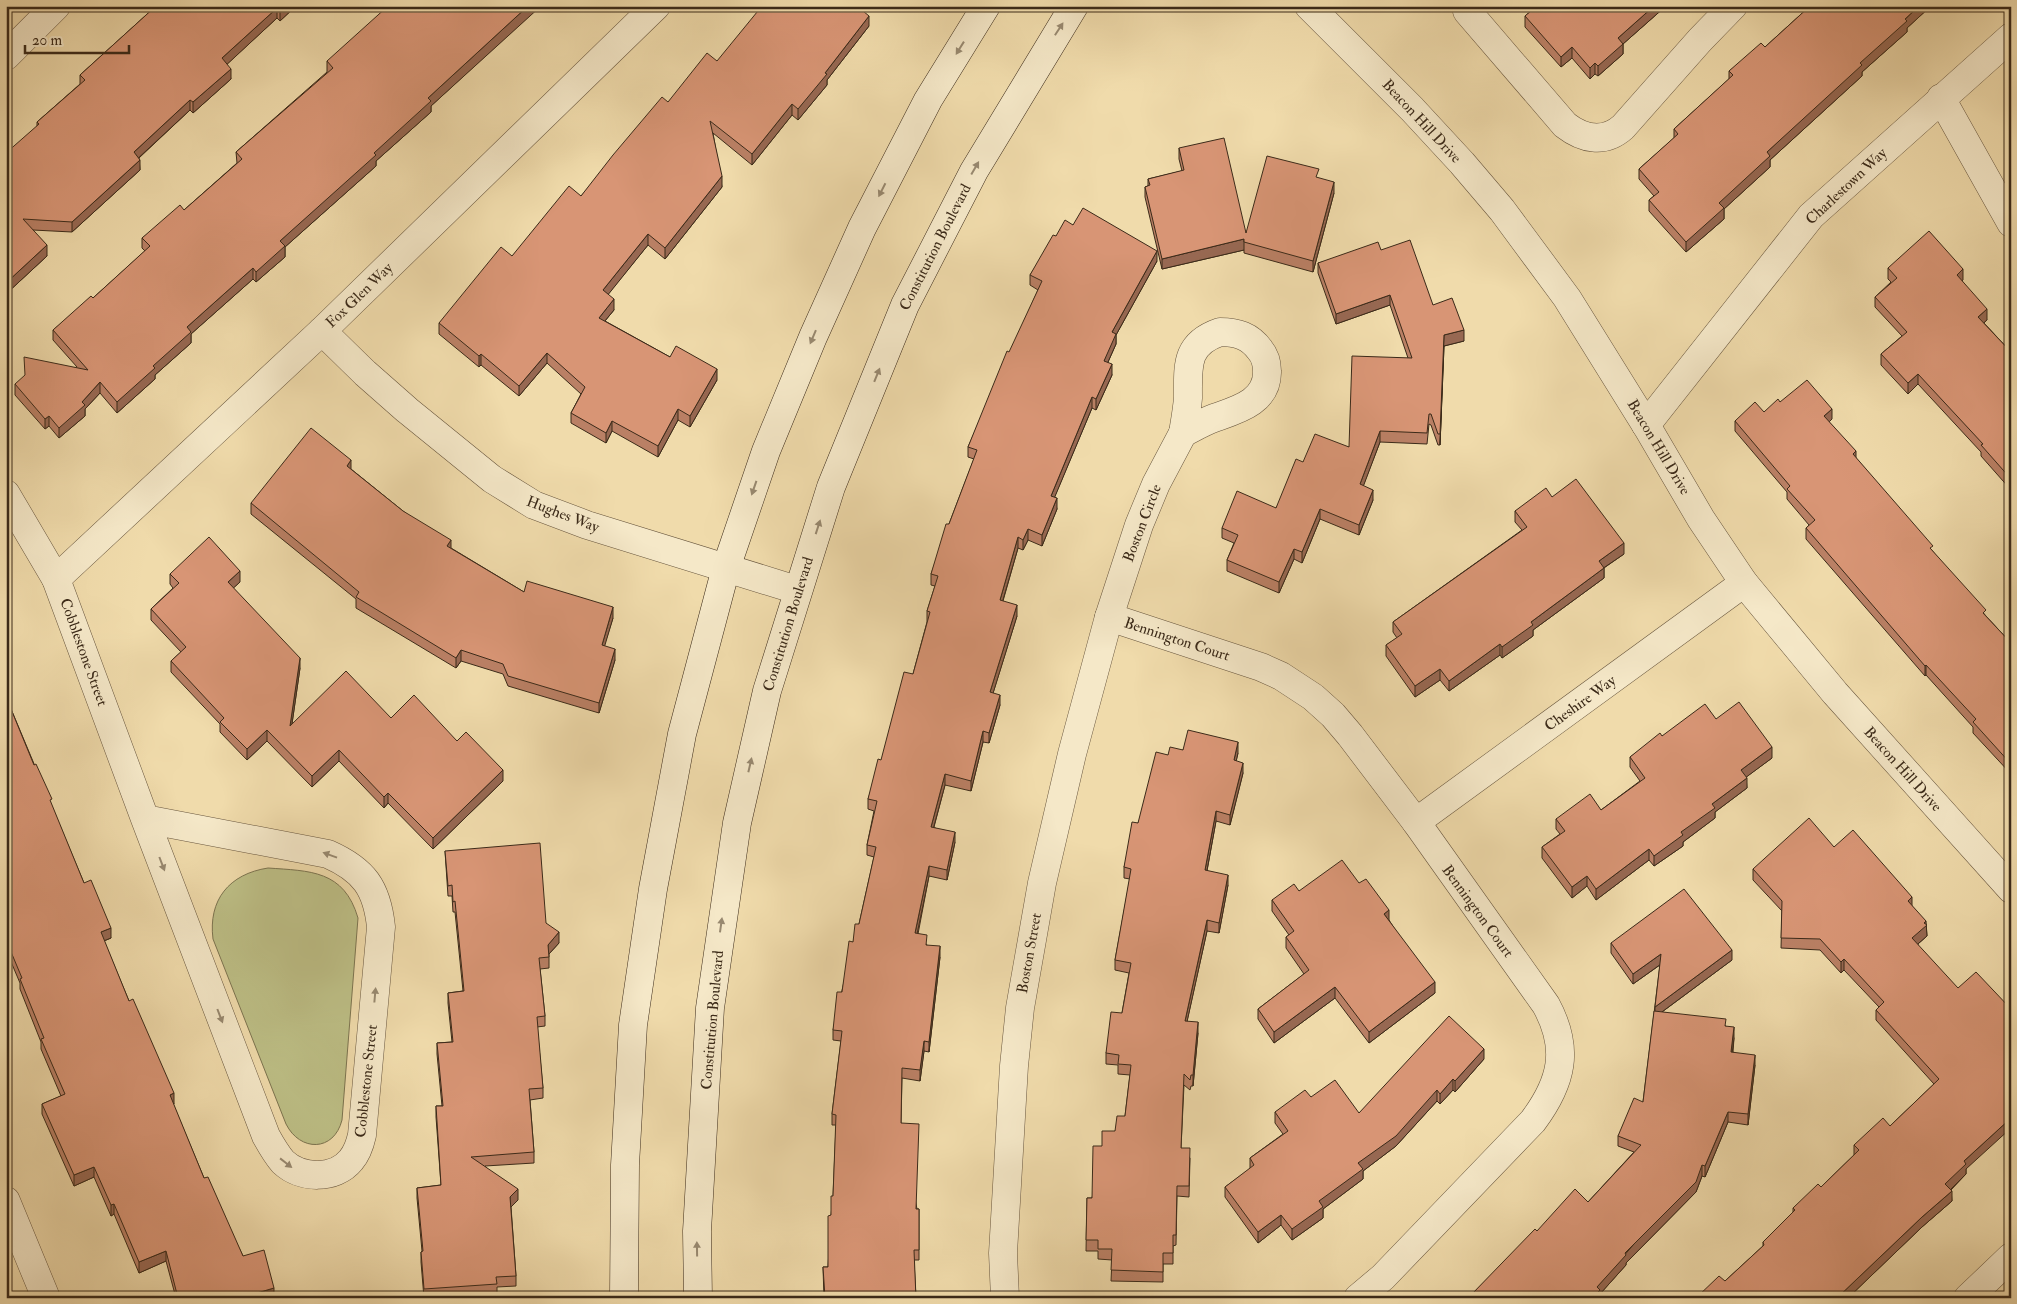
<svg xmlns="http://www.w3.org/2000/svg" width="2017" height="1304" viewBox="0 0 2017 1304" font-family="'IM FELL Double Pica',serif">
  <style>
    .green { fill: #bdbf86; stroke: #7c7450 }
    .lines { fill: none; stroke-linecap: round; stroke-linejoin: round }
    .minor-casing { stroke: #68563e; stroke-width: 29 }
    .tertiary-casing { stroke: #68563e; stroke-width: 29 }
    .secondary-casing { stroke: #3b2a19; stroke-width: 29 }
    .minor { stroke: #f5e8c8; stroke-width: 28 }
    .tertiary { stroke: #f5e8c8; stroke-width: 28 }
    .secondary { stroke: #f5e8c8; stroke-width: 28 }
    .wall { fill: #ba8065; stroke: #3b2a19 }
    .shaded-wall { fill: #976852; stroke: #3b2a19 }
    .building { fill: #d89575; stroke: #3b2a19 }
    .oneway { fill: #988970 }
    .labels { text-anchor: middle; stroke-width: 4; stroke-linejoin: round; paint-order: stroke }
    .street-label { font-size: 15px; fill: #3b2a19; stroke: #f5e8c8 }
  </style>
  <rect width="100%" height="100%" fill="#f0dbab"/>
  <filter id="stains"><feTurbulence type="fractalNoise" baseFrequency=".004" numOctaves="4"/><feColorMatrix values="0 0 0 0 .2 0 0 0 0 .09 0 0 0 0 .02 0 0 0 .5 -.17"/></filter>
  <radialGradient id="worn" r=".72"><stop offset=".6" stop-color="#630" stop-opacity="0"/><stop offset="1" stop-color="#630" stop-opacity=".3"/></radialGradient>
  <!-- green -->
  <path class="green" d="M268,868C310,871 344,870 358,918L342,1120C334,1152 300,1152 286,1124L213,939C208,900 229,874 268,868Z"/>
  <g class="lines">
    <defs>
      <g id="minor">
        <path d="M1466,6L1467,11L1565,125C1583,139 1604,144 1623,127L1700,40L1733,6"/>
        <polyline points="6,56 56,6"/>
        <polyline points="1941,98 2011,223"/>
        <polyline points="322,331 365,373 407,410 492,479 534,505 587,525 797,590"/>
        <path d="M1220,332C1237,332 1250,336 1260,350C1265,356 1267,364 1267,371C1268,402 1237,410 1214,418C1203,422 1193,428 1183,433C1185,421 1187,410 1188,398C1188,366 1185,344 1220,332Z"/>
        <polyline points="1646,425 1811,216 2011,37"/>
        <path d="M6,494L56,579L145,819L266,1136C271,1145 276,1154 283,1162C301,1179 335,1180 351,1160C357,1153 360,1144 362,1135L381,927C377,888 364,870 328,854L145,819"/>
        <polyline points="56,579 322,331 656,6"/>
        <path d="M1109,617L1261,667L1281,676L1313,697L1333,715L1350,735L1416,822L1546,1005C1570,1049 1562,1082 1533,1121L1383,1277L1358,1298"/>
        <polyline points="1416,822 1744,583"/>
        <polyline points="6,1201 46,1298"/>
        <polyline points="1005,1298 1003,1253 1014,1066 1020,1008 1042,883 1072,754 1109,617 1139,525 1156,484 1183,433"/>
        <polyline points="1968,1298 2011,1257"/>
      </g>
      <polyline id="tertiary" points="1309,6 1412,109 1462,163 1502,210 1567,298 1646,425 1701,519 1744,583 1835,693 2011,889"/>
      <g id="secondary">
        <polyline points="624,1298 625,1165 633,1025 653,889 682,734 726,568 766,451 813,337 862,228 928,100 986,6"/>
        <polyline points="698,1298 697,1231 710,1008 737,823 767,691 831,487 905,305 974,171 1074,6"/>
      </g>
    </defs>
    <!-- minor casing -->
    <use href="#minor" class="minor-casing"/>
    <!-- tertiary casing -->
    <use href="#tertiary" class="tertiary-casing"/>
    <!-- secondary casing -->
    <use href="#secondary" class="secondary-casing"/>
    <!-- minor -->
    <use href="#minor" class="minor"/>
    <!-- tertiary -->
    <use href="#tertiary" class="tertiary"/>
    <!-- secondary -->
    <use href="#secondary" class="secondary"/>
  </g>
  <!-- wall -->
  <g class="wall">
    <polygon points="156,6 296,6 280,21 277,18 227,64 231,79 193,113 190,110 139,158 140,170 72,232 33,230 47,256 6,294 37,126 37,122 80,84 80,75"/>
    <polygon points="1537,6 1666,6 1623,44 1623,54 1598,76 1595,74 1590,79 1572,58 1561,67 1525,27 1525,16"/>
    <polygon points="1810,6 1931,6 1907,28 1907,32 1862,72 1862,76 1770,160 1770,167 1724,209 1724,219 1686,252 1649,211 1649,200 1654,196 1639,179 1639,169 1674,138 1674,129 1729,79 1729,71 1765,47"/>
    <polygon points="530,15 431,106 431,112 376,161 376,166 285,247 285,257 256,282 253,279 191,334 191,343 155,375 155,379 117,413 100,393 85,409 85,416 59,438 49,426 45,429 15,395 15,384 77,367 53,340 53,330 93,298 145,251 142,248 142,238 184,210 237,163 236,152 327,72 327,61"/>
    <polygon points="869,26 827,80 827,85 798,120 792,115 752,165 713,133 722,187 665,259 648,245 608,294 614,310 605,321 670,357 717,380 690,427 678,420 658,457 612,431 606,443 571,423 571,413 581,394 547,363 519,396 481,365 479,367 439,334 439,323 512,256 581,196 668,102 717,61"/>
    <polygon points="1179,148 1246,233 1319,178 1334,193 1313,272 1244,253 1244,250 1162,269 1145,197 1145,187 1148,186 1148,179 1182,171 1179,159"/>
    <polygon points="1073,225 1157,261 1116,335 1116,344 1108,362 1112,375 1096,410 1092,408 1054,498 1057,509 1042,546 1028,540 1023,550 1018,548 1003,601 1017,616 993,693 1000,705 989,743 983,742 971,791 945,785 934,827 955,842 947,880 929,876 918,934 927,945 940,957 929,1052 924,1051 920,1081 902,1078 901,1123 917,1209 919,1209 919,1260 914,1260 916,1298 824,1298 823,1267 828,1267 831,1215 833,1196 836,1125 832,1125 832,1114 841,1041 833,1040 833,1030 853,942 859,924 874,857 867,855 867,845 874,811 868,809 868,799 913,674 927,622 927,611 935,586 931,585 931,574 949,524 974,459 968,457 968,447 1038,290 1030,285 1030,275 1056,236"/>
    <polygon points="1381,250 1433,305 1464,341 1444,346 1440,445 1438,445 1431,425 1429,424 1427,444 1380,442 1363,486 1373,500 1359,535 1320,519 1302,563 1294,559 1279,593 1227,571 1227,560 1234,543 1222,538 1222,528 1276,508 1303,462 1349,447 1408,358 1390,305 1336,324 1318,273 1318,263"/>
    <polygon points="1888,268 1963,280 1962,281 1987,320 1984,323 2011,352 2011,490 1981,456 1981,452 1918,384 1908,394 1881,365 1881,354 1902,336 1875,307 1875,297 1891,282 1888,279"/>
    <polygon points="1780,402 1832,419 1829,422 1856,458 1986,616 2011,643 2011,774 1973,733 1973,727 1926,675 1925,676 1806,539 1806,528 1809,525 1787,499 1787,492 1735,431 1735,421 1764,412"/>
    <polygon points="351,469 403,511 451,548 524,592 613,618 604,646 615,660 599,713 508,686 503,674 461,661 456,668 356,608 356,599 251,514 251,503"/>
    <polygon points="1552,497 1624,554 1604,568 1604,578 1533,630 1533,636 1502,658 1500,655 1449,691 1440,680 1415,697 1386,656 1386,645 1397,638 1393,632 1393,622 1522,530 1515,522 1515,511"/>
    <polygon points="170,574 240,582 233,588 300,668 292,724 391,718 457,741 503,781 433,849 388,803 384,808 339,761 312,787 267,741 247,760 220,732 220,724 171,672 171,661 181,652 151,620 151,609 173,588 170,584"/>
    <polygon points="6,697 84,883 111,938 104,941 129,1001 174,1104 173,1104 204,1178 243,1256 274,1298 176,1298 166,1261 139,1273 114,1214 111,1216 94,1177 74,1186 42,1114 42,1104 61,1096 41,1049 41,1042 20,989 20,983 6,950"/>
    <polygon points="1716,719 1772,758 1746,777 1747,788 1715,812 1715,818 1683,842 1683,846 1654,866 1649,860 1596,900 1587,886 1572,898 1542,858 1542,847 1560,834 1556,829 1556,819 1601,810 1640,781 1630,767 1630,757 1662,736"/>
    <polygon points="1183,750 1238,753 1236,761 1243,773 1230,825 1216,821 1207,871 1228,885 1219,933 1207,931 1187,1021 1198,1033 1193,1086 1191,1086 1190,1090 1184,1085 1181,1148 1190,1158 1189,1197 1177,1196 1176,1245 1173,1246 1173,1264 1163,1264 1163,1282 1111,1281 1112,1260 1098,1259 1098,1251 1086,1251 1087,1198 1092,1198 1102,1146 1115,1131 1125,1116 1130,1075 1118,1074 1118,1065 1106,1064 1106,1053 1122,1013 1129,973 1115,970 1115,960 1130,879 1124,878 1124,867 1138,823 1168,755"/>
    <polygon points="1834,847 1912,906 1926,924 1927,936 1918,944 1966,1169 1966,1174 1951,1190 1952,1201 1922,1227 1848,1298 1696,1298 1725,1281 1763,1246 1763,1242 1793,1212 1793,1208 1821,1187 1854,1155 1854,1145 1890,1126 1934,1084 1876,1020 1876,1010 1879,1007 1844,970 1841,973 1820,950 1781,948 1782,911 1753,880 1753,869"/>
    <polygon points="445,851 546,923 559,943 549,954 549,968 540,969 545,1016 545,1026 537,1027 543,1088 543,1098 530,1100 534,1152 534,1163 485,1166 518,1200 511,1207 516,1276 516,1286 497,1287 497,1294 453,1298 424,1298 421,1262 421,1252 422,1251 417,1198 417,1188 441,1185 436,1117 436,1106 442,1106 437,1054 437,1043 452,1042 448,1003 448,993 463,991 455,912 453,912 452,896 448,896"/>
    <polygon points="1359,883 1389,920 1435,993 1369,1043 1335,998 1274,1043 1258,1019 1258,1009 1304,974 1286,948 1286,937 1289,935 1272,911 1272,900 1299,891"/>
    <polygon points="1611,943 1732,960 1662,1012 1726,1026 1734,1038 1733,1052 1755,1065 1748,1125 1728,1122 1705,1177 1702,1176 1696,1192 1626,1263 1626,1265 1600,1294 1600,1298 1470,1296 1537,1231 1588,1202 1634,1152 1618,1146 1618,1136 1643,1102 1660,965 1633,984 1611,953"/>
    <polygon points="1484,1059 1455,1092 1453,1090 1440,1104 1437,1101 1396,1146 1363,1171 1363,1179 1323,1209 1323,1218 1292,1240 1281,1225 1258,1243 1225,1197 1225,1187 1250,1169 1250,1158 1283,1134 1275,1123 1275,1112 1311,1097 1359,1113"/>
  </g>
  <!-- shaded-wall -->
  <g class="shaded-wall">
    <polygon points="284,6 296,6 280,21 280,10"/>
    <polygon points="528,6 541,6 431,106 431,112 376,161 376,166 285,247 285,257 256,282 256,272 280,241 374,153 428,98"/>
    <polygon points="1654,6 1666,6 1623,44 1623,54 1598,76 1598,66 1618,38"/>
    <polygon points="1919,6 1931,6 1907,28 1907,32 1862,72 1862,76 1770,160 1770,167 1724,209 1724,219 1686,252 1686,242 1719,203 1767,152"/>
    <polygon points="277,8 277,18 222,69 222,58"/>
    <polygon points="869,16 869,26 827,80 827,85 798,120 798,109 825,73"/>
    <polygon points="1572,47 1572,58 1561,67 1561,57"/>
    <polygon points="1595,63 1595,74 1590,79 1590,68"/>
    <polygon points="231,69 231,79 193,113 193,102"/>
    <polygon points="190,100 190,110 134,162 134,152"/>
    <polygon points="792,104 792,115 752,165 752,154"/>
    <polygon points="140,160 140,170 72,232 72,222"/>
    <polygon points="722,176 722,187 665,259 665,248"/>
    <polygon points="1334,182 1334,193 1313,272 1313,261"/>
    <polygon points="648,234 648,245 603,301 603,290"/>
    <polygon points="1244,239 1244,250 1162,269 1162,259"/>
    <polygon points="47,245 47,256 6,294 6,283"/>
    <polygon points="1157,251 1157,261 1116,335 1116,344 1104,371 1104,361 1112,332"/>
    <polygon points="253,268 253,279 191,334 191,343 155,375 155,379 117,413 117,402 153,366 187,327"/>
    <polygon points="1963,269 1963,280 1957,286 1957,275"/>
    <polygon points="1390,295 1390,305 1336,324 1336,314"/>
    <polygon points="614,299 614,310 599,328 599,318"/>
    <polygon points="1987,309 1987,320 1978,328 1978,317"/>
    <polygon points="1464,330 1464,341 1444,346 1440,445 1444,335"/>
    <polygon points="547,353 547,363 519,396 519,386"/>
    <polygon points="481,354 481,365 479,367 479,356"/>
    <polygon points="1112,364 1112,375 1096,410 1096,399"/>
    <polygon points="717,369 717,380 690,427 690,416"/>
    <polygon points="1918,374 1918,384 1908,394 1908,383"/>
    <polygon points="100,382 100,393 85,409 85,416 59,438 59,428"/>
    <polygon points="1092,397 1092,408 1051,506 1051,496"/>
    <polygon points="678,409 678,420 658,457 658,446"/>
    <polygon points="1832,409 1832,419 1824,427 1824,416"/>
    <polygon points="49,416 49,426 45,429 45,419"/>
    <polygon points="612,421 612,431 606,443 606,433"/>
    <polygon points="1380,431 1380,442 1360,495 1360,484"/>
    <polygon points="1856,451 1856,461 1853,454"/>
    <polygon points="351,460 351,470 347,466"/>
    <polygon points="1373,490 1373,500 1359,535 1359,525"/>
    <polygon points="1057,498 1057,509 1042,546 1042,535"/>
    <polygon points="1320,509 1320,519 1302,563 1302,552"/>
    <polygon points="1028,529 1028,540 1023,550 1023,540"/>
    <polygon points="1018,537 1018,548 1000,610 1000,600"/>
    <polygon points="451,540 451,550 447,546"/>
    <polygon points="1624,543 1624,554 1599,571 1599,561"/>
    <polygon points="1294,549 1294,559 1279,593 1279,582"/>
    <polygon points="1604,568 1604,578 1533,630 1533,636 1502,658 1502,647 1531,622"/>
    <polygon points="240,571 240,582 228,593 228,582"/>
    <polygon points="1017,605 1017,616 990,703 990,692"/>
    <polygon points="613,607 613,618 602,655 602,645"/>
    <polygon points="1500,644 1500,655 1449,691 1449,681"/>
    <polygon points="615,649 615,660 599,713 599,703"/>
    <polygon points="461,650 461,661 456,668 456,658"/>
    <polygon points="300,658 300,668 290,737 290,726"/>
    <polygon points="1926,665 1926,675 1925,676 1925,666"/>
    <polygon points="1440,669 1440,680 1415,697 1415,686"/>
    <polygon points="1000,695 1000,705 989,743 989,733"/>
    <polygon points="267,730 267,741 247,760 247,749"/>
    <polygon points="983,731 983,742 971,791 971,781"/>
    <polygon points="1238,742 1238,753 1234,771 1234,760"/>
    <polygon points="1772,747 1772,758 1741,781 1741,770"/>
    <polygon points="339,750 339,761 312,787 312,776"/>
    <polygon points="1243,763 1243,773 1230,825 1230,815"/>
    <polygon points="503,770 503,781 433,849 433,838"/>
    <polygon points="945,774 945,785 931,837 931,827"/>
    <polygon points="1747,778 1747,788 1715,812 1715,818 1683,842 1683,846 1654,866 1654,856 1712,804"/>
    <polygon points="388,793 388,803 384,808 384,797"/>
    <polygon points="1216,811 1216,821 1205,881 1205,870"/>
    <polygon points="955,832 955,842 947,880 947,870"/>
    <polygon points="1649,849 1649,860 1596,900 1596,889"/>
    <polygon points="929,866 929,876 915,944 915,933"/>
    <polygon points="1228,875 1228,885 1219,933 1219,923"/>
    <polygon points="1587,876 1587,886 1572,898 1572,887"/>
    <polygon points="1912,897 1912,908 1908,901"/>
    <polygon points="1389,910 1389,921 1384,914"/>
    <polygon points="1207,920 1207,931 1185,1031 1185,1021"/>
    <polygon points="1926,921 1927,936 1912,949 1912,938"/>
    <polygon points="111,928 111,938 101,942 101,932"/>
    <polygon points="559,932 559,943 548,955 548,945"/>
    <polygon points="940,946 940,957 929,1052 929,1042"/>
    <polygon points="1732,950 1732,960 1655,1017 1655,1007"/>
    <polygon points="1661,954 1661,964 1633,984 1633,974"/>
    <polygon points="1844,959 1844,970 1841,973 1841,962"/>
    <polygon points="1435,982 1435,993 1369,1043 1369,1032"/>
    <polygon points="1335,987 1335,998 1274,1043 1274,1032"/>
    <polygon points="1198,1022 1198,1033 1193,1086 1193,1075"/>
    <polygon points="1734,1027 1734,1038 1731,1062 1731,1052"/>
    <polygon points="924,1041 924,1051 920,1081 920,1070"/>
    <polygon points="1484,1049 1484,1059 1455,1092 1455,1081"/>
    <polygon points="1755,1055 1755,1065 1748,1125 1748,1114"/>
    <polygon points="1453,1079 1453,1090 1440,1104 1440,1094"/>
    <polygon points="1437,1090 1437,1101 1396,1146 1363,1171 1363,1179 1323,1209 1323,1218 1292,1240 1292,1229 1319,1201 1358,1163"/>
    <polygon points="174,1093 174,1104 170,1105 170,1095"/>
    <polygon points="1728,1112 1728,1122 1705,1177 1705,1166"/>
    <polygon points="2011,1118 2011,1128 1966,1169 1966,1174 1945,1195 1945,1184 1964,1161"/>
    <polygon points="1702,1165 1702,1176 1696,1192 1626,1263 1626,1265 1600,1294 1600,1298 1592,1298 1597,1287"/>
    <polygon points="94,1167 94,1177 74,1186 74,1175"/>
    <polygon points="518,1189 518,1200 510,1208 510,1197"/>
    <polygon points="1952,1191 1952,1201 1922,1227 1848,1298 1837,1298 1922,1217"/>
    <polygon points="114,1204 114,1214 111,1216 111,1205"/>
    <polygon points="1281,1215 1281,1225 1258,1243 1258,1232"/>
    <polygon points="166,1251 166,1261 139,1273 139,1262"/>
    <polygon points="274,1288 274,1298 240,1298"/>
  </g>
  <!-- building -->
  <g class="building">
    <polygon points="156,6 284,6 280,10 277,8 222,58 231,69 193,102 190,100 134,152 140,160 72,222 23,219 47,245 6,283 6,153 39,124 37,122 85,80 80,75"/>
    <polygon points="388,6 528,6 428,98 431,101 374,153 376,155 280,241 285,246 256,272 253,268 187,327 191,332 153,366 155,368 117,402 100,382 82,402 85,405 59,428 49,416 45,419 15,384 25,375 24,357 88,370 53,330 91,296 93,298 150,246 142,238 180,205 184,210 242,159 236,152 333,68 327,61"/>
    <polygon points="762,6 857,6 869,16 825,73 827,74 798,109 792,104 752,154 710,121 722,176 665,248 648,234 603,290 614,299 599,318 670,357 676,346 717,369 690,416 678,409 658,446 612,421 606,433 571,413 585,387 547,353 519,386 481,354 479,356 439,323 501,247 512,256 569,186 581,196 613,155 662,97 668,102 707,53 717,61"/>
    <polygon points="1537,6 1654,6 1618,38 1623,44 1598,66 1595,63 1590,68 1572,47 1561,57 1525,16"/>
    <polygon points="1810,6 1919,6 1905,19 1907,21 1860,63 1862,65 1767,152 1770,156 1719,203 1724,208 1686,242 1649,200 1659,192 1639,169 1678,134 1674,129 1733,75 1729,71 1761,43 1765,47"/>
    <polygon points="1224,138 1246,233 1267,156 1319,169 1316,177 1334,182 1313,261 1244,242 1244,239 1162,259 1145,187 1150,185 1148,179 1184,170 1179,148"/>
    <polygon points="1083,208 1157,251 1112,332 1116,334 1104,361 1112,364 1096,399 1092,397 1051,496 1057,498 1042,535 1028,529 1023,540 1018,537 1000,600 1017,605 990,692 1000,695 989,733 983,731 971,781 945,774 931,827 955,832 947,870 929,866 915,933 927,935 926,945 940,946 929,1042 924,1041 920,1070 902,1068 901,1123 919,1124 916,1209 919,1209 919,1250 914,1250 916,1298 825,1298 823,1267 828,1267 828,1216 831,1215 831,1196 833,1196 836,1115 832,1114 842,1031 833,1030 837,992 842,992 849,941 853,942 855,924 859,924 876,847 867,845 877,801 868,799 878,759 881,760 904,672 913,674 930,612 927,611 938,576 931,574 946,524 949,524 977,450 968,447 1007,351 1009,352 1042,281 1030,275 1053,235 1056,236 1065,220 1073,225"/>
    <polygon points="1929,231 1963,269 1957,275 1987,309 1978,317 2011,352 2011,479 1981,445 1983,444 1918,374 1908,383 1881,354 1907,332 1875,297 1897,278 1888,268"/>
    <polygon points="1410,240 1433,305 1452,298 1464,330 1444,335 1440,434 1438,434 1431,414 1429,414 1427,433 1380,431 1360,484 1373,490 1359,525 1320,509 1302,552 1294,549 1279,582 1227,560 1238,535 1222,528 1237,491 1276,508 1296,459 1303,462 1315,434 1349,447 1352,356 1412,358 1390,295 1336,314 1318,263 1378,242 1381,250"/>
    <polygon points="1807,380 1832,409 1824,416 1856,451 1853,454 1933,546 1930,548 1986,610 1983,613 2011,643 2011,764 1973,722 1976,719 1926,665 1925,666 1806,528 1815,520 1787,489 1790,486 1735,421 1755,402 1764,412 1778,399 1780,402"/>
    <polygon points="311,428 351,460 347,466 403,511 451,540 447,546 524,592 527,581 613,607 602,645 615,649 599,703 508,676 503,664 461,650 456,658 356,597 359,592 251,503"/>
    <polygon points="1576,479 1624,543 1599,561 1604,568 1531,622 1533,625 1502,647 1500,644 1449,681 1440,669 1415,686 1386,645 1402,634 1393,622 1527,527 1515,511 1546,488 1552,497"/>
    <polygon points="209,537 240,571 228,582 300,658 290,726 346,671 391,718 414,695 457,741 466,732 503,770 433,838 388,793 384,797 339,750 312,776 267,730 247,749 220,722 224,718 171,661 186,647 151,609 179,583 170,574"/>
    <polygon points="6,697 34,765 36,764 52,799 50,800 84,883 91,880 111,928 101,932 129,1001 133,999 174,1093 170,1095 204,1178 208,1177 243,1256 264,1250 274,1288 240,1298 178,1298 166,1251 139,1262 114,1204 111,1205 94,1167 74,1175 42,1104 65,1094 41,1039 44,1038 20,979 22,978 6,940"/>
    <polygon points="1739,702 1772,747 1741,770 1747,778 1712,804 1715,808 1681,832 1683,835 1654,856 1649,849 1596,889 1587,876 1572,887 1542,847 1565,831 1556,819 1590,794 1601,810 1645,778 1630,757 1660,733 1662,736 1705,704 1716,719"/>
    <polygon points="1188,730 1238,742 1234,760 1243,763 1230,815 1216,811 1205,870 1228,875 1219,923 1207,920 1185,1021 1198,1022 1193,1075 1191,1075 1190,1080 1184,1074 1181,1148 1190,1148 1189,1186 1177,1186 1176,1235 1173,1235 1173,1253 1163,1253 1163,1272 1111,1270 1112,1249 1098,1249 1098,1240 1086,1240 1087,1198 1092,1198 1093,1146 1102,1146 1102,1131 1115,1131 1117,1116 1125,1116 1131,1065 1118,1064 1119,1055 1106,1053 1111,1012 1122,1013 1131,963 1115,960 1131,869 1124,867 1132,822 1138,823 1156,752 1168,755 1170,747 1183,750"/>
    <polygon points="1809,818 1834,847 1853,830 1912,897 1908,901 1926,921 1924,923 1927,925 1912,938 1958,988 1976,972 2011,1009 2011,1118 1964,1161 1966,1164 1945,1184 1952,1191 1922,1217 1837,1298 1696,1298 1719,1276 1725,1281 1764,1245 1763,1242 1795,1210 1793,1208 1818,1184 1821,1187 1859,1150 1854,1145 1883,1118 1890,1126 1939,1079 1876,1010 1884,1002 1844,959 1841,962 1820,939 1781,938 1782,901 1753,869"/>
    <polygon points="540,843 546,923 559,932 548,945 549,957 539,958 545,1016 537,1017 543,1088 529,1089 534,1152 471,1157 518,1189 510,1197 516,1276 496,1277 497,1284 424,1289 421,1252 423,1251 417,1188 441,1185 436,1106 443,1106 437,1043 453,1042 448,993 464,991 455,901 453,902 452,885 448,886 445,851"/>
    <polygon points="1342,860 1359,883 1366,879 1389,910 1384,914 1435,982 1369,1032 1335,987 1274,1032 1258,1009 1309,970 1286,937 1294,931 1272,900 1294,884 1299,891"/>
    <polygon points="1684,889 1732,950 1655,1007 1661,954 1633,974 1611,943"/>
    <polygon points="1654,1011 1726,1019 1725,1026 1734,1027 1731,1052 1755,1055 1748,1114 1728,1112 1705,1166 1702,1165 1696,1182 1625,1253 1626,1255 1597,1287 1600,1290 1592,1298 1467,1298 1469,1295 1470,1296 1535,1229 1537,1231 1575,1189 1588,1202 1641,1145 1618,1136 1634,1098 1643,1102"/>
    <polygon points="1449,1016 1484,1049 1455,1081 1453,1079 1440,1094 1437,1090 1396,1136 1358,1163 1363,1169 1319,1201 1323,1207 1292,1229 1281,1215 1258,1232 1225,1187 1254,1165 1250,1158 1288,1131 1275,1112 1305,1090 1311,1097 1335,1080 1359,1113"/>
  </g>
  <!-- one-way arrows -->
  <defs><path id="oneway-solid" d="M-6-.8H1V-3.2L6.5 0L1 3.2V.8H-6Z" transform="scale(1.25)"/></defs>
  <g class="oneway">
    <use href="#oneway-solid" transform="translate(1059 29) rotate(-57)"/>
    <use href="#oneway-solid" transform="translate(960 48) rotate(122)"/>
    <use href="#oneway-solid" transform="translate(975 168) rotate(-60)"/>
    <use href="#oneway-solid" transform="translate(882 190) rotate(117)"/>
    <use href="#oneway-solid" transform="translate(813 337) rotate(113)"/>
    <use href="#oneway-solid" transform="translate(877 375) rotate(-68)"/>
    <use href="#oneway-solid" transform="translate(754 488) rotate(109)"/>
    <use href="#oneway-solid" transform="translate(818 527) rotate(-72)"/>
    <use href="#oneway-solid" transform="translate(750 765) rotate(-77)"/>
    <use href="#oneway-solid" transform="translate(330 855) rotate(-160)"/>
    <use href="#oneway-solid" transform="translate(162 864) rotate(69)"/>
    <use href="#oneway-solid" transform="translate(721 925) rotate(-82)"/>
    <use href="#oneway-solid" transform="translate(375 995) rotate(-85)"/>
    <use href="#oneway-solid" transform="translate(220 1016) rotate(69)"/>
    <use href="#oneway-solid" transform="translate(286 1163) rotate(38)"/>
    <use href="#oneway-solid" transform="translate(697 1249) rotate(-91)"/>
  </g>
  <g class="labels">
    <!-- street labels -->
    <g class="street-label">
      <text transform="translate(1422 121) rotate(47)" y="5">Beacon Hill Drive</text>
      <text transform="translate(1846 186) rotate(-43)" y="5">Charlestown Way</text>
      <text transform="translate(935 247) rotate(-63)" y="5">Constitution Boulevard</text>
      <text transform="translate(359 295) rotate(-44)" y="5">Fox Glen Way</text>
      <text transform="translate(1659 447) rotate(59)" y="5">Beacon Hill Drive</text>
      <text transform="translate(563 514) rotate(21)" y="5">Hughes Way</text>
      <text transform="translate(1142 523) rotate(-69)" y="5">Boston Circle</text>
      <text transform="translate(788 624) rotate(-73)" y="5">Constitution Boulevard</text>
      <text transform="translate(1177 639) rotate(18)" y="5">Bennington Court</text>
      <text transform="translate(84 652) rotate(70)" y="5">Cobblestone Street</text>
      <text transform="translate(1580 703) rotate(-36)" y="5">Cheshire Way</text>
      <text transform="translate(1903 769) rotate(48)" y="5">Beacon Hill Drive</text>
      <text transform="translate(1478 911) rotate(54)" y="5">Bennington Court</text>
      <text transform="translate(1029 953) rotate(-80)" y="5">Boston Street</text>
      <text transform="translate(712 1020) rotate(-85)" y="5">Constitution Boulevard</text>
      <text transform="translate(366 1081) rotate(-84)" y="5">Cobblestone Street</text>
    </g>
  </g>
  <!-- margin -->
  <rect width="2017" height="1304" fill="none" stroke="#f0dbab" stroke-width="25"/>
  <rect x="8" y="8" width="2002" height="1289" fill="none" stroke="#3b2a19" stroke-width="2.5"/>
  <rect x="12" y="12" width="1992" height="1279" fill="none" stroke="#3b2a19"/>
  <!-- scale -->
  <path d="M25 45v8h104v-8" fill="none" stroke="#3b2a19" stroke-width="2.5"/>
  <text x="32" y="45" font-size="15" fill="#3b2a19" stroke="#f5e8c8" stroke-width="4" paint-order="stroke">20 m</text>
  <rect width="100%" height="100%" filter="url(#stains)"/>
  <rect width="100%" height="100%" fill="url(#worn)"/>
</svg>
